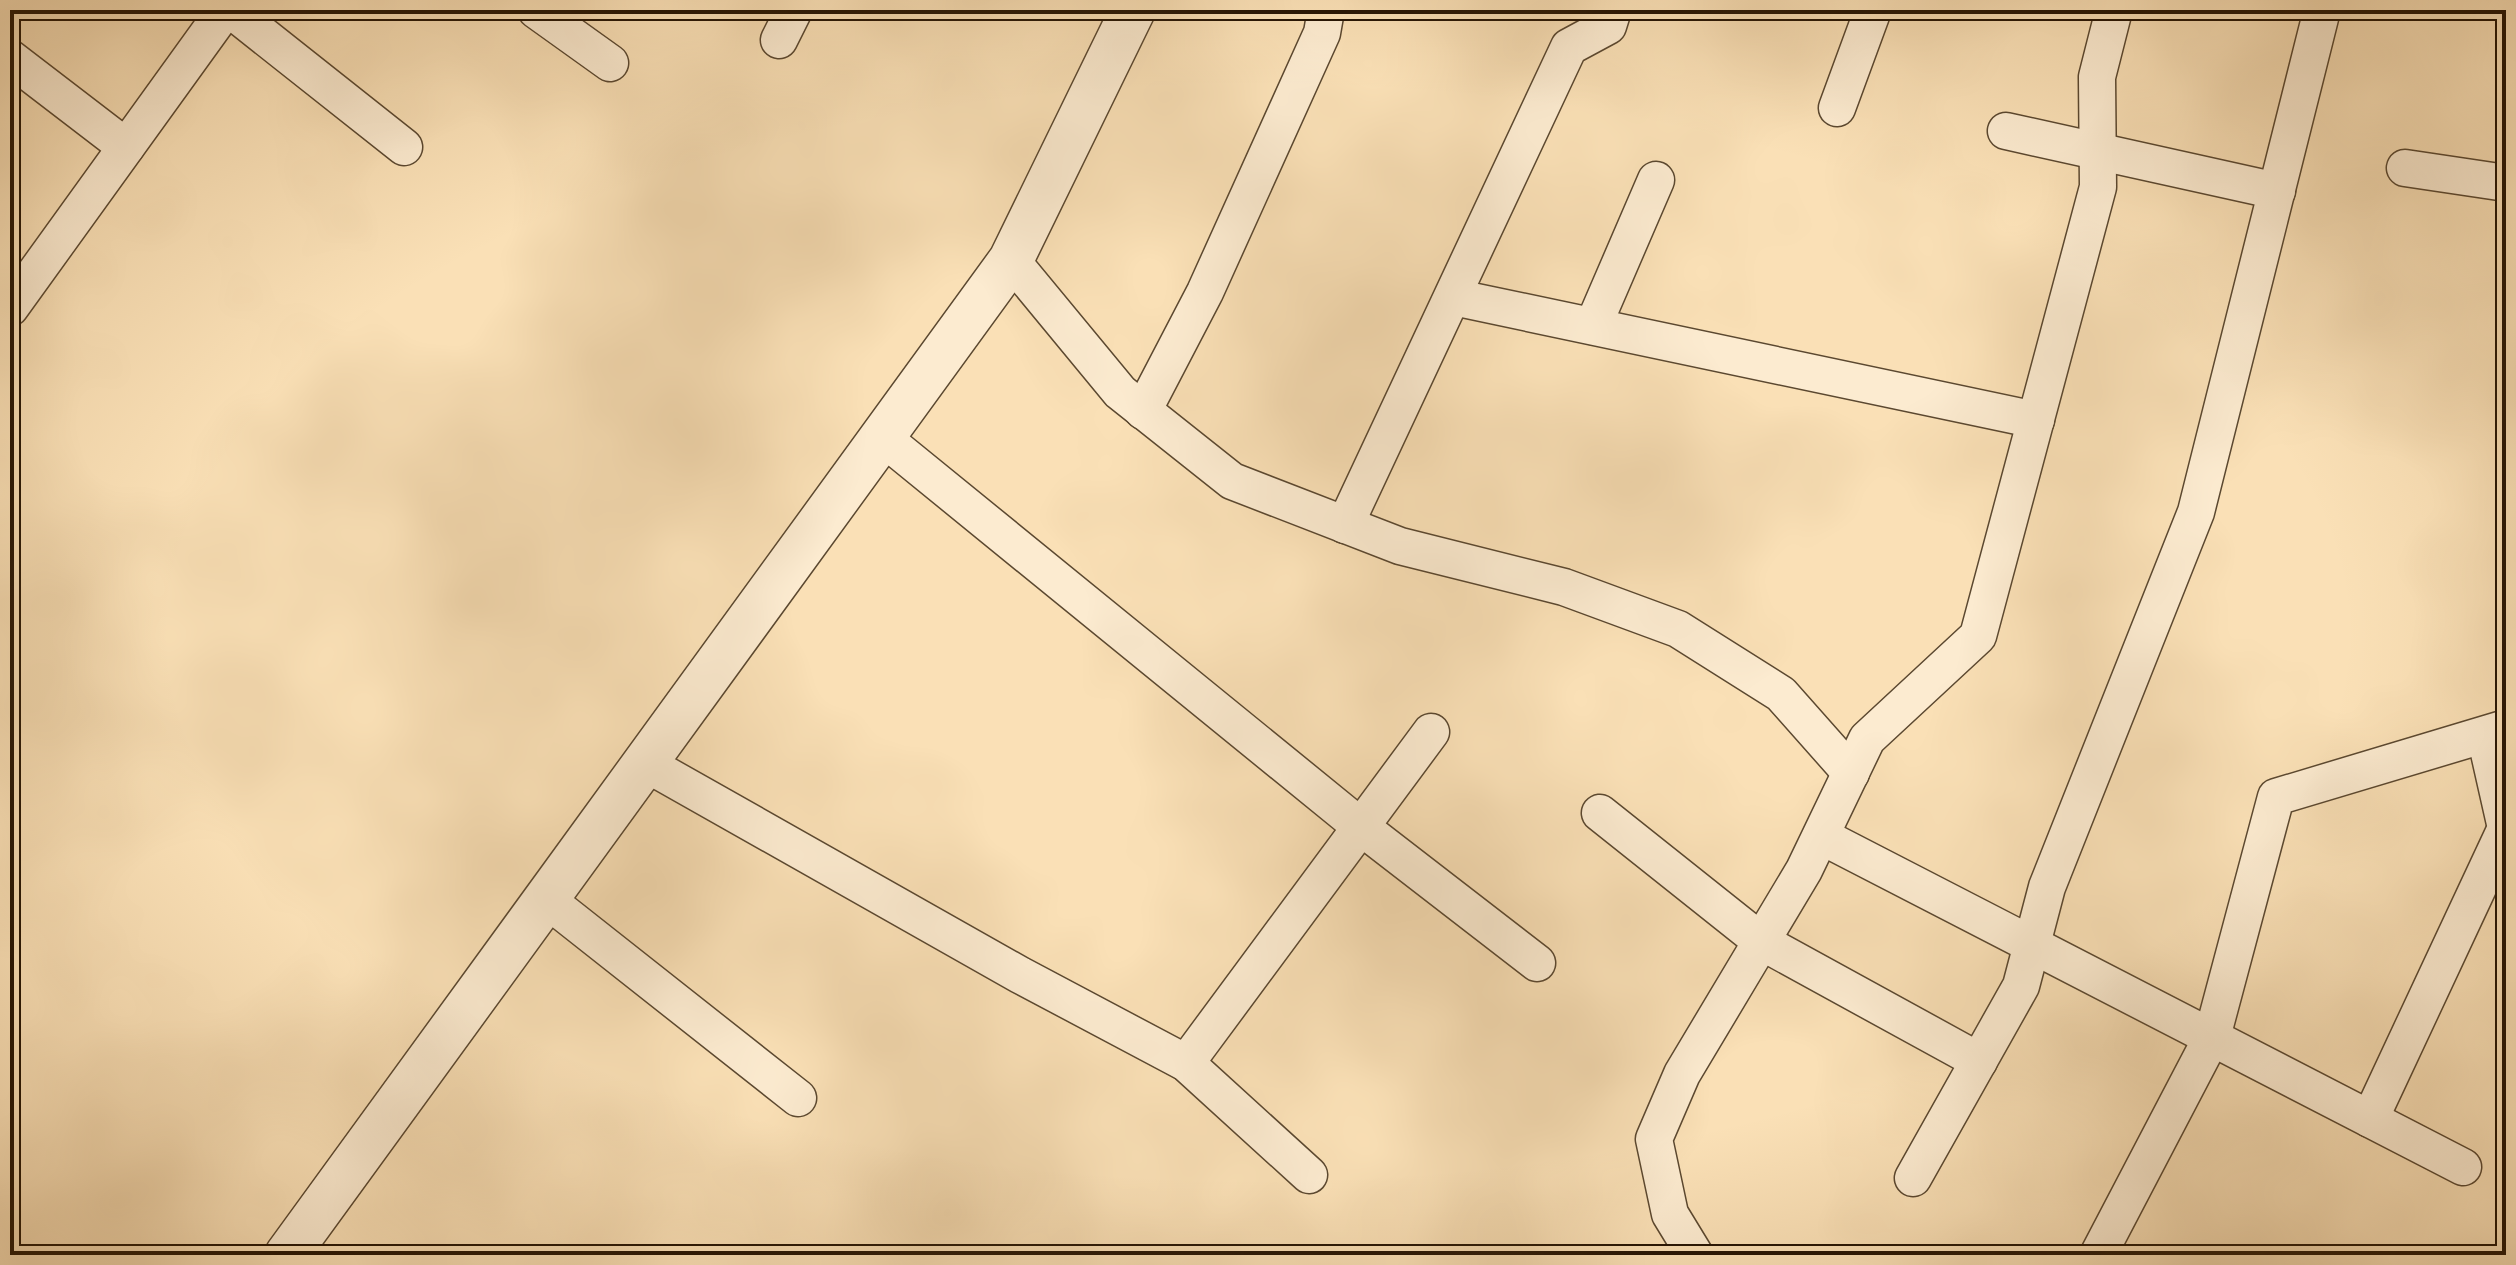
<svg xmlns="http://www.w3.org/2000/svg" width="2516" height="1265" viewBox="0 0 2516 1265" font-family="Cardo,serif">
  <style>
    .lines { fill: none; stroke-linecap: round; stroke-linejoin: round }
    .minor-casing { stroke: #5b4830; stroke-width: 39 }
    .tertiary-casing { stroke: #5b4830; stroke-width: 47 }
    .minor { stroke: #fcebd0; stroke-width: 36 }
    .tertiary { stroke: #fcebd0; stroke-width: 44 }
  </style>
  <rect width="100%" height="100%" fill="#fae0b6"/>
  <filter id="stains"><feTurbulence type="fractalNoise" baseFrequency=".0025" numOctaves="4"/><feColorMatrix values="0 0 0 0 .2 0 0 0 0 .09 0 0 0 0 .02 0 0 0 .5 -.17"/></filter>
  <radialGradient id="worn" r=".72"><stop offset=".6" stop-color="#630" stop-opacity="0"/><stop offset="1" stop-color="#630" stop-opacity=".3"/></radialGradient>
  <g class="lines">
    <defs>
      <g id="minor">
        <polyline points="231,10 404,147"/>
        <polyline points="536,10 610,63"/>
        <polyline points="779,40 794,10"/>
        <polyline points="10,58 126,147"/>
        <polyline points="1837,108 1873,10"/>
        <polyline points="2006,131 2277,191"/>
        <polyline points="2405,168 2506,183"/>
        <polyline points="1011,260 1120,392 1232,481 1400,546 1564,587 1678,629 1781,694 1851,773"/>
        <polyline points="1453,297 2036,420"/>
        <polyline points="10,308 225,10"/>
        <polyline points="1593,326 1656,180"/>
        <polyline points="1143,411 1205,292 1322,33 1326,10"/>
        <polyline points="882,437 1361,827 1537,963"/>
        <polyline points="1345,525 1569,47 1608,26 1613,10"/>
        <polyline points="2485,735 2506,828"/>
        <polyline points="645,763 1020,975 1186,1063 1309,1175"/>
        <polyline points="1600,813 1762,942 1979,1061"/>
        <polyline points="1821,836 2463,1167"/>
        <polyline points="546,899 798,1098"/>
        <polyline points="1186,1063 1431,732"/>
        <polyline points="2370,1119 2506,828"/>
        <polyline points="1913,1178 2021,986 2047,887 2196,512 2322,10"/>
        <polyline points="1695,1255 1670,1214 1654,1139 1682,1074 1804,870 1867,739 1978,636 2098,187 2097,77 2114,10"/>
        <polyline points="2098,1255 2212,1037 2276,797 2506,728"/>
      </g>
      <polyline id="tertiary" points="287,1255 1011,260 1133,10"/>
    </defs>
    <!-- minor casing -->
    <use href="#minor" class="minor-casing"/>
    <!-- tertiary casing -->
    <use href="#tertiary" class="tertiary-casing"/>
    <!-- minor -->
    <use href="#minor" class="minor"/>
    <!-- tertiary -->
    <use href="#tertiary" class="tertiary"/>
  </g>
  <!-- margin -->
  <rect width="2516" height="1265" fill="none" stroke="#fae0b6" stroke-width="40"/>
  <rect x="12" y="12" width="2492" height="1241" fill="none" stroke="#261504" stroke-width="4"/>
  <rect x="20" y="20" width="2476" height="1225" fill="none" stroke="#261504" stroke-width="2"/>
  <rect width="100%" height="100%" filter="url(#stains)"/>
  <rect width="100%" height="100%" fill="url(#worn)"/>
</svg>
